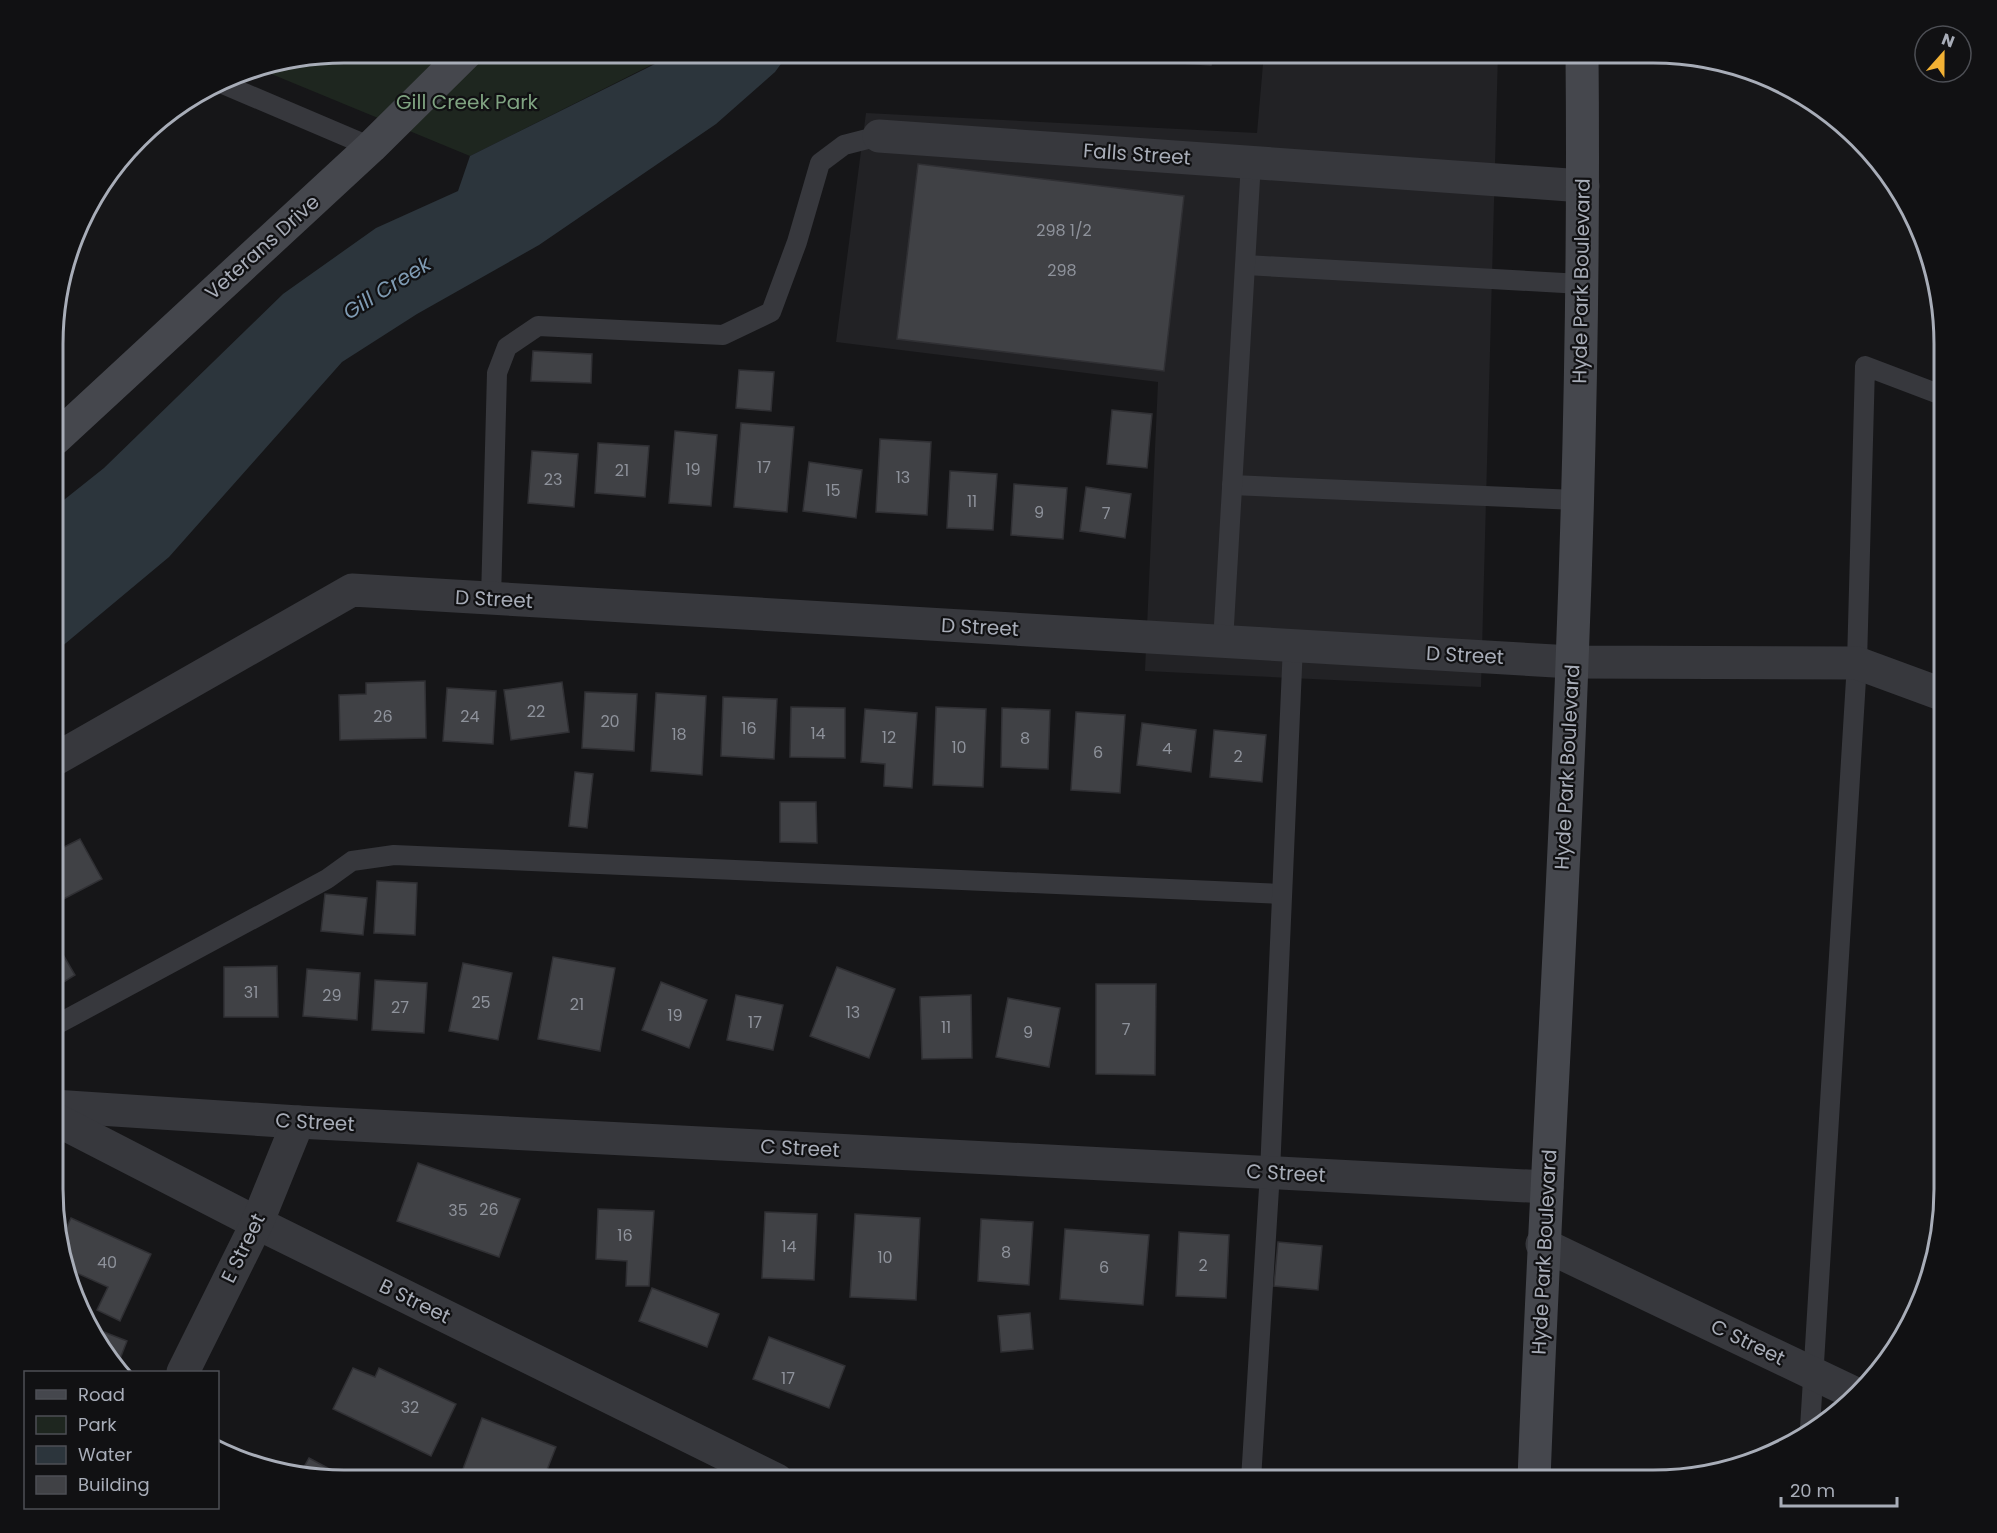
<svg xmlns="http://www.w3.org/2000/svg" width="1997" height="1533" viewBox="0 0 1997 1533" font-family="Poppins,sans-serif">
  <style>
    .built { fill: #222225 }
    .green { fill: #1e261f }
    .water { fill: #2c353c }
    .building { fill: #404145; stroke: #303034; stroke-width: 1.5 }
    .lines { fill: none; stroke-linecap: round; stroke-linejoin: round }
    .lane { stroke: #37383d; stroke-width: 20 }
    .street { stroke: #37383d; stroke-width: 33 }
    .secondary { stroke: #45474d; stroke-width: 33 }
    .labels { text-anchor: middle; stroke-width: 4.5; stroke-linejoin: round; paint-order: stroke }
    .number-label { font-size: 16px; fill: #8e929b }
    .park-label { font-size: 20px; fill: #7fa381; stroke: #111113 }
    .street-label { font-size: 20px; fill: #a8adb8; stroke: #111113 }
    .water-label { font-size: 21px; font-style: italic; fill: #7f9bb3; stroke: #111113 }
    .rim { fill: none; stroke: #a8adb8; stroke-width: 3 }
  </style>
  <rect width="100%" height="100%" fill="#161618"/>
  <!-- built -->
  <polygon class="built" points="1264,53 1498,53 1481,687 1145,671 1158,382 836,342 866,113 1257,133"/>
  <!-- green -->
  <polygon class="green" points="344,53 667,53 663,59 470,156 269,73 273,64"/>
  <!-- water -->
  <polygon class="water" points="667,53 789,53 775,72 716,124 539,245 417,314 342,362 169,557 54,653 55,507 104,468 283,294 376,228 458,191 470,156 663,60"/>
  <!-- building -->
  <g class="building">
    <polygon points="1166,53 1212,53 1211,65 1165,62"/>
    <polygon points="918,164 1184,196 1164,371 897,339"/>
    <polygon points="533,351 592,354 591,383 531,381"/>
    <polygon points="739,370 774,372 771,411 736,408"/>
    <polygon points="1112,410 1152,414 1147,468 1107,464"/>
    <polygon points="741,423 794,427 787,512 734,507"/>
    <polygon points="675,431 717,435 711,506 669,503"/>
    <polygon points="880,439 931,442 927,515 876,512"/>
    <polygon points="598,443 649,446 645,497 595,493"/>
    <polygon points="532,451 578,454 574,507 528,503"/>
    <polygon points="809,462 862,470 856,518 803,511"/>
    <polygon points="950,471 997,474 993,530 947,528"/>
    <polygon points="1014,484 1067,488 1063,539 1011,535"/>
    <polygon points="1086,487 1131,494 1125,538 1080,531"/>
    <polygon points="425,681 426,738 340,740 339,695 366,694 366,683"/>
    <polygon points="562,682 569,732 511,740 504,690"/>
    <polygon points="447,688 496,691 493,744 443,741"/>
    <polygon points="585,692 637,694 634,751 582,748"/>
    <polygon points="656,693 706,696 702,775 651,771"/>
    <polygon points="723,697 777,699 774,759 721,756"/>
    <polygon points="791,707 845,708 845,758 790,757"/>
    <polygon points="936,707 986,709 983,787 933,785"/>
    <polygon points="1002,708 1050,710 1048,769 1001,767"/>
    <polygon points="865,709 917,713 912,788 884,786 885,764 861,762"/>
    <polygon points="1076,712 1125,715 1120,793 1071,790"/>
    <polygon points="1142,723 1196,730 1191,772 1137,765"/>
    <polygon points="1214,730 1266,735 1262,782 1210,777"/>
    <polygon points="575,772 593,774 587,828 569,826"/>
    <polygon points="780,802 816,802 817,843 780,842"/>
    <polygon points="80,839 102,879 54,904 54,852"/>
    <polygon points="377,881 417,883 415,935 374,933"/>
    <polygon points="325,894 367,898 363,935 321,931"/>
    <polygon points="55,941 75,975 54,988 54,942"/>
    <polygon points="553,957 615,968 600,1051 538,1039"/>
    <polygon points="463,963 512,973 498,1040 449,1031"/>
    <polygon points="277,966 278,1017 224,1017 224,967"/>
    <polygon points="837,967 895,989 869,1058 810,1036"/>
    <polygon points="307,969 360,973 357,1020 303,1016"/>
    <polygon points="375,980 427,983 424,1033 372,1030"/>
    <polygon points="661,982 707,1000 689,1048 642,1030"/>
    <polygon points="1096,984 1156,984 1155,1075 1096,1074"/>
    <polygon points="736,995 783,1005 773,1050 727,1040"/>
    <polygon points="971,995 972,1058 922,1059 920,997"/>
    <polygon points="1008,998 1060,1008 1049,1067 996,1057"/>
    <polygon points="418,1163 520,1199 499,1257 397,1221"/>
    <polygon points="598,1209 654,1211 649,1286 626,1286 627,1261 596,1259"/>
    <polygon points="765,1212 817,1214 814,1280 762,1278"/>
    <polygon points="855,1214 920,1218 916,1300 850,1297"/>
    <polygon points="71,1218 151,1254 120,1321 97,1310 108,1287 70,1270 61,1239"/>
    <polygon points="981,1219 1033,1222 1029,1285 978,1281"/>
    <polygon points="1065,1229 1149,1235 1143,1305 1060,1299"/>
    <polygon points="1179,1232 1229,1235 1226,1298 1176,1296"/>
    <polygon points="1278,1242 1322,1246 1318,1290 1274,1286"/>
    <polygon points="652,1288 719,1314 707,1347 639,1321"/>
    <polygon points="1030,1313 1033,1349 1001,1352 998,1316"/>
    <polygon points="91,1327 127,1341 118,1364 91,1328"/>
    <polygon points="769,1337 845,1366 829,1408 753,1379"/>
    <polygon points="353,1368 375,1377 379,1368 456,1404 431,1456 333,1409"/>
    <polygon points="482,1418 556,1447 543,1480 468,1480 460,1477"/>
    <polygon points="309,1458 350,1480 326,1480 300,1474"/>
    <polygon points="570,1473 585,1480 567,1480"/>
  </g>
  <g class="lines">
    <!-- lane -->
    <g class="lane">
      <polyline points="223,84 371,147"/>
      <polyline points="1246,265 1581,284"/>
      <polyline points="1232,485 1576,500"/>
      <polyline points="491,599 497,373 507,347 538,326 723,335 771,312 797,242 820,163 844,145 879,136"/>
      <polyline points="1223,642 1251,162"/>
      <polyline points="54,1026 327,879 352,861 394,855 1282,894"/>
      <polyline points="1810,1428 1857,663 1865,366 1944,396"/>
      <polyline points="1251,1480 1270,1172 1293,645"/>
    </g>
    <!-- street -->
    <g class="street">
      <polyline points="879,136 1583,186"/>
      <polyline points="54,760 352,590 1572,662 1857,663 1944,695"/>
      <polyline points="53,1106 298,1122 1547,1187"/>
      <polyline points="53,1118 257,1223 777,1480"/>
      <polyline points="1542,1244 1856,1394"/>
      <polyline points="183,1372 257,1223 298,1122"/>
    </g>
    <!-- secondary -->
    <g class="secondary">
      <polyline points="55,439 371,147 466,53"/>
      <path d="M1534,1480C1544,1208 1562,936 1572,663C1580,460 1584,256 1582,53"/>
    </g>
  </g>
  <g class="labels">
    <!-- number labels -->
    <g class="number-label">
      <text x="1064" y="236">298 1/2</text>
      <text x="1062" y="276">298</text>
      <text x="764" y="473">17</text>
      <text x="693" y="475">19</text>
      <text x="622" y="476">21</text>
      <text x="903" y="483">13</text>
      <text x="553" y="485">23</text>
      <text x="833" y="496">15</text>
      <text x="972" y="507">11</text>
      <text x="1039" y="518">9</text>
      <text x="1106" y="519">7</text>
      <text x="536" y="717">22</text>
      <text x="383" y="722">26</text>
      <text x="470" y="722">24</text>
      <text x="610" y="727">20</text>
      <text x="749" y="734">16</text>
      <text x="818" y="739">14</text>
      <text x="679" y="740">18</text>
      <text x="889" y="743">12</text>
      <text x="1025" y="744">8</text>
      <text x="959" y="753">10</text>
      <text x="1167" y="754">4</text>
      <text x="1098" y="758">6</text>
      <text x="1238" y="762">2</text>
      <text x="251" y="998">31</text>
      <text x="332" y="1001">29</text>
      <text x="481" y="1008">25</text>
      <text x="577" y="1010">21</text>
      <text x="400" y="1013">27</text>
      <text x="853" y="1018">13</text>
      <text x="675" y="1021">19</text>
      <text x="755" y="1028">17</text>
      <text x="946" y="1033">11</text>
      <text x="1126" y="1035">7</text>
      <text x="1028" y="1038">9</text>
      <text x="489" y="1215">26</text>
      <text x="458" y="1216">35</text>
      <text x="625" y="1241">16</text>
      <text x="789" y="1252">14</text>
      <text x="1006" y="1258">8</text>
      <text x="885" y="1263">10</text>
      <text x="107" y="1268">40</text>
      <text x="1203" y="1271">2</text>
      <text x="1104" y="1273">6</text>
      <text x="788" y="1384">17</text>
      <text x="410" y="1413">32</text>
    </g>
    <!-- park labels -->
    <g class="park-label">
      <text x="467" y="109">Gill Creek Park</text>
    </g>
    <!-- street labels -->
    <g class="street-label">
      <text transform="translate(1137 154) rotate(4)" y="7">Falls Street</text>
      <text transform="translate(262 247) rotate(-42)" y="7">Veterans Drive</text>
      <text transform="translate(1581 281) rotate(-89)" y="7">Hyde Park Boulevard</text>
      <text transform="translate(494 599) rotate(3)" y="7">D Street</text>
      <text transform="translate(980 627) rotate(3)" y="7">D Street</text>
      <text transform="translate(1465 655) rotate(3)" y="7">D Street</text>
      <text transform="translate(1567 767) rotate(-87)" y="7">Hyde Park Boulevard</text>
      <text transform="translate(315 1122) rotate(3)" y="7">C Street</text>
      <text transform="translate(800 1148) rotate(3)" y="7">C Street</text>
      <text transform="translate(1286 1173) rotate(3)" y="7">C Street</text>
      <text transform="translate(243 1248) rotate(-64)" y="7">E Street</text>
      <text transform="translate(1544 1252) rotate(-87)" y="7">Hyde Park Boulevard</text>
      <text transform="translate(415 1301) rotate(26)" y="7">B Street</text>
      <text transform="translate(1748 1342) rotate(26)" y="7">C Street</text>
    </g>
    <!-- water labels -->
    <g class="water-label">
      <text transform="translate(387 288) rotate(-32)" y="7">Gill Creek</text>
    </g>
  </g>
  <!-- crop -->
  <path d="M0 0H1997V1533H0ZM344 63H1653A281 281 0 0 1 1934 344V1189A281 281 0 0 1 1653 1470H344A281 281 0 0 1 63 1189V344A281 281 0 0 1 344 63Z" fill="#111113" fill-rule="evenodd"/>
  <path class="rim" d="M344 63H1653A281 281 0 0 1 1934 344V1189A281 281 0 0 1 1653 1470H344A281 281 0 0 1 63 1189V344A281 281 0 0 1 344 63Z"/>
  <!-- legend -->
  <rect x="24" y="1371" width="195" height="138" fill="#111113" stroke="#4d4f55" stroke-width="1.5"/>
  <rect x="36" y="1390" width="30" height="9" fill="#45474d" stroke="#4d4f55" stroke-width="1.5"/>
  <text x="78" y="1401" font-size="18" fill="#a8adb8">Road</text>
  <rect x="36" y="1416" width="30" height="18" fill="#1e261f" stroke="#4d4f55" stroke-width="1.5"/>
  <text x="78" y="1431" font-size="18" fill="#a8adb8">Park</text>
  <rect x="36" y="1446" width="30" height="18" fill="#2c353c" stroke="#4d4f55" stroke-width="1.5"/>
  <text x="78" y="1461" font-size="18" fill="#a8adb8">Water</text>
  <rect x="36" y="1476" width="30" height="18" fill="#404145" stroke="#4d4f55" stroke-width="1.5"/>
  <text x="78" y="1491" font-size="18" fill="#a8adb8">Building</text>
  <!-- north arrow -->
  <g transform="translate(1943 54) rotate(21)"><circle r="28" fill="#111113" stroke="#4d4f55" stroke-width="1.5"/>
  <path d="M0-4.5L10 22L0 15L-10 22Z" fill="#f2b134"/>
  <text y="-9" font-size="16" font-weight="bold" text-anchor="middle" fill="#a8adb8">N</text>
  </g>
  <!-- scale -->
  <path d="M1781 1497v9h116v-9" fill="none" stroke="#a8adb8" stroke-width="3"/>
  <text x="1790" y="1497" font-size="18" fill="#a8adb8" stroke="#111113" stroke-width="4.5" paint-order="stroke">20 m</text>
</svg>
